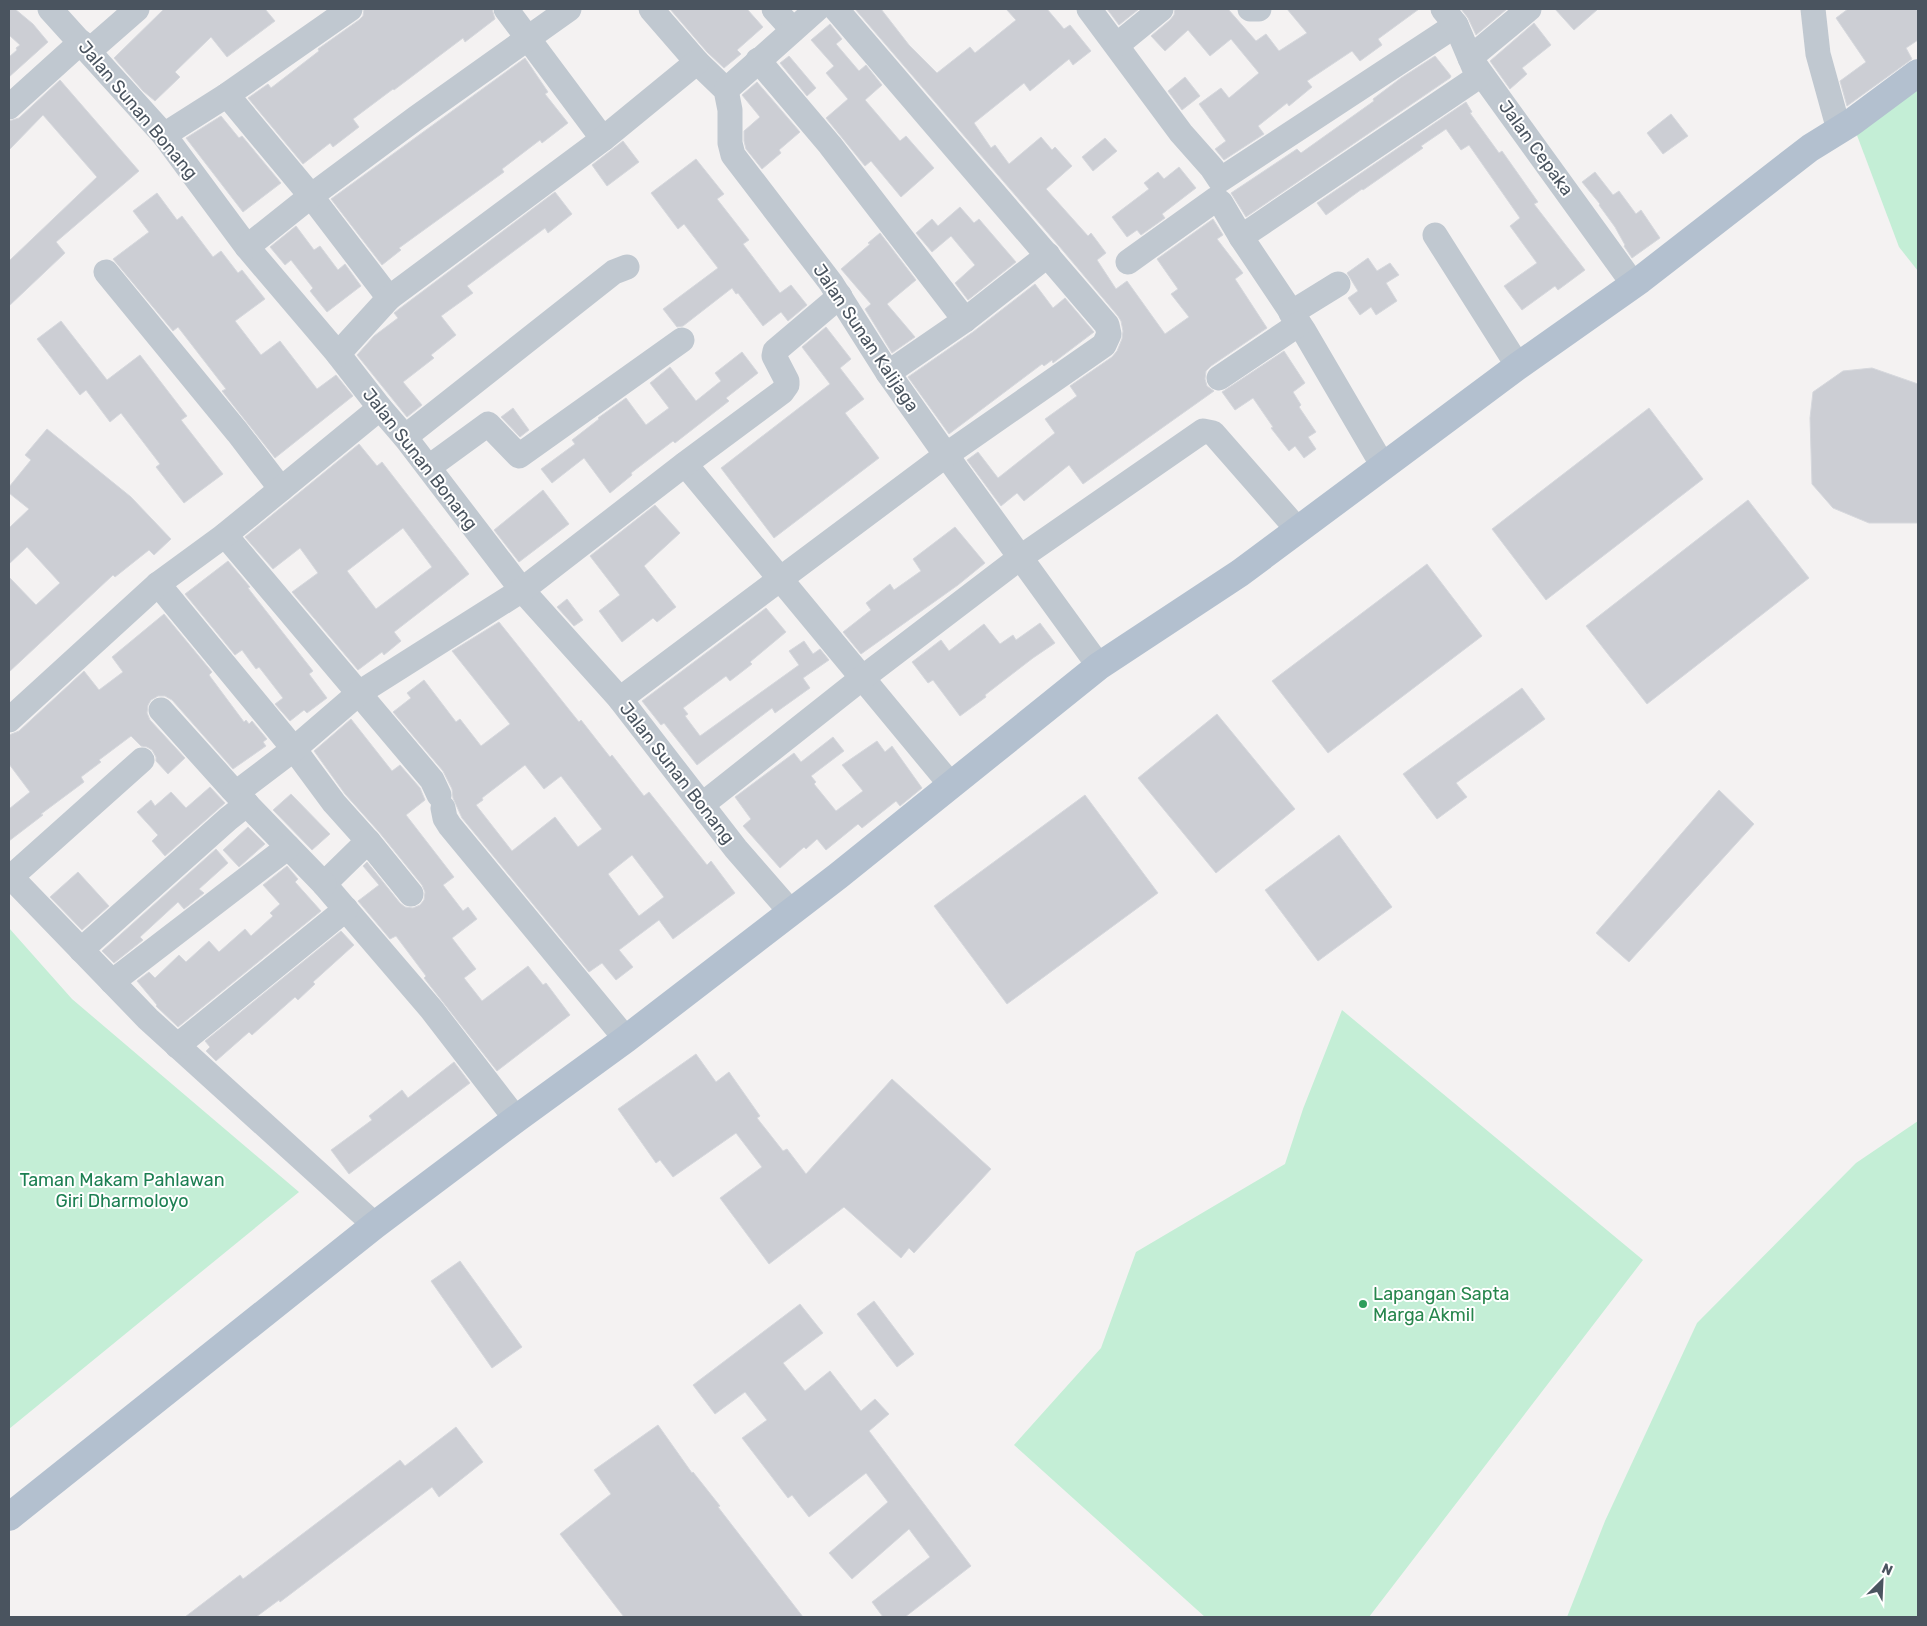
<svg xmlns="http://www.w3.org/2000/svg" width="1927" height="1626" viewBox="0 0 1927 1626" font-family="Rubik,sans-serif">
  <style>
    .green { fill: #c4eed6 }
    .building { fill: #ccced4; stroke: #d6d8dd; fill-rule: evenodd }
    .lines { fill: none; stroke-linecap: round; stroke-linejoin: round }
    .minor { stroke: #c0c8d0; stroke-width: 25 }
    .major { stroke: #b3c0cf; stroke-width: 28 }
    .leisure-dot { fill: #2e9e5b; stroke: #fff; stroke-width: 2 }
    .labels { text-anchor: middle; stroke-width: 4; stroke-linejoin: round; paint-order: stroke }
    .street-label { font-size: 18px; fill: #4a545f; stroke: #fff }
    .park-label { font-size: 18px; fill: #1c7f52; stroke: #fff }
    .leisure-label { font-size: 18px; fill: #27864d; stroke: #fff; text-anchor: start }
  </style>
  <rect width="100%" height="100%" fill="#f4f2f2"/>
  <!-- green -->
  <g class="green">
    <polygon points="1918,76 1918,271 1899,247 1852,122"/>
    <polygon points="9,928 72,999 299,1192 9,1429"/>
    <polygon points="1342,1010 1643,1260 1369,1617 1205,1617 1014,1445 1101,1348 1136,1252 1285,1164 1303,1109"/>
    <polygon points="1918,1121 1918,1617 1567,1617 1605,1521 1697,1323 1856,1163"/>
  </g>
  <!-- building -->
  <g class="building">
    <polygon points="9,9 15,9 33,24 48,42 9,77 9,57 17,50 16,48 20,45 9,35"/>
    <polygon points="164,9 265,9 275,21 227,57 211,37 175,72 180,77 155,101 143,91 114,58"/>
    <polygon points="364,9 492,9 495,19 465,42 463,38 394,90 393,89 353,119 359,127 333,147 330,143 303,164 248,98 268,84 271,88 319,51 318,49 359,20 363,16"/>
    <polygon points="670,9 747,9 763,27 737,50 741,54 724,68 707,52"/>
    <polygon points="855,9 881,9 909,45 937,73 970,47 975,53 1016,20 1006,9 1047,9 1064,29 1070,25 1091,51 1073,65 1069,59 1030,91 1024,83 974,123 991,148 995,145 1009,164 1041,137 1052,150 1055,147 1072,166 1046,189 1088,236 1091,233 1106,253 1097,260 1116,289 1127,281 1165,334 1189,317 1171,294 1178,289 1157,259 1213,219 1223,235 1217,239 1243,273 1235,279 1267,328 1211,366 1206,371 1205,379 1207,386 1214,391 1083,484 1069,465 1024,501 1017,493 1001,506 967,460 978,452 998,478 1055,433 1045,419 1077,396 1070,386 1112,357 1117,351 1122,339 1123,331 1121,321 1118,316 1059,246"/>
    <polygon points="1107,9 1139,9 1119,25"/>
    <polygon points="1175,9 1228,9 1256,41 1266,34 1279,51 1307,33 1287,9 1419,9 1378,39 1382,45 1360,61 1352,51 1307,81 1312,87 1289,106 1287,103 1258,126 1264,134 1224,160 1215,149 1226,141 1199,104 1221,88 1229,98 1259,73 1231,39 1210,56 1188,30 1165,51 1151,36 1170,20 1174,15"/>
    <polygon points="1461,9 1507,9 1476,35 1468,18"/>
    <polygon points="1555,9 1598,9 1574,30"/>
    <polygon points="1848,9 1918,9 1918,40 1906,48 1912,59 1847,106 1840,81 1866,62 1836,18"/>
    <polygon points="1534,23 1551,45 1522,68 1527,74 1510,89 1490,61"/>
    <polygon points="830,24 842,39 836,44 859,71 866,65 882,85 865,100 900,141 906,136 934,168 901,197 871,161 865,166 826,118 848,99 826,73 834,66 811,40"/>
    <polygon points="789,56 816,88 807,96 780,63"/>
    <polygon points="1435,56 1451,76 1450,78 1246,217 1231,193 1297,149 1301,153 1374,101 1373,99 1401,78"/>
    <polygon points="525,58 548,92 545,94 568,123 542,143 540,140 502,169 504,172 399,248 401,250 382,265 331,199"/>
    <polygon points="1185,77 1200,96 1182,110 1168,91"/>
    <polygon points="60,80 139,171 56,242 65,253 9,306 9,261 97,177 43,115 9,150 9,121 19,118"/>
    <polygon points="757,82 800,132 779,150 781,153 762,169 746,149 744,141 744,131 760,117 742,95"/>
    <polygon points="1466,102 1472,112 1470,113 1499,153 1502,151 1538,202 1534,204 1585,270 1558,290 1555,286 1522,310 1504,286 1537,263 1510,226 1520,218 1469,145 1461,150 1446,129 1421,146 1423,148 1363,190 1362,189 1326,215 1317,203"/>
    <polygon points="1671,114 1688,136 1663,154 1647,133"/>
    <polygon points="221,116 239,138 242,136 281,183 243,212 186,138"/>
    <polygon points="1105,138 1117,151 1093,171 1082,157"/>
    <polygon points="623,141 639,162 607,186 592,165"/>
    <polygon points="696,159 724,194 717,199 749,240 743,244 780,293 791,285 807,305 788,321 781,312 763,326 738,293 736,294 732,288 683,326 677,327 663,309 718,268 684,224 678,229 651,193"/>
    <polygon points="1179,167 1196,188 1162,214 1165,218 1141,235 1137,230 1127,237 1112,217 1149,189 1144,183 1158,172 1164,179"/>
    <polygon points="1595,172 1613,195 1619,191 1636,214 1641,210 1660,238 1632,258 1624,246 1625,245 1615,227 1599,205 1600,204 1582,182"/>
    <polygon points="555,192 572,214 548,233 545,228 467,286 473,293 441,316 456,335 431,355 434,358 403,382 422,405 407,417 357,355 374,336 398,318 394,313 399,309"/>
    <polygon points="157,193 177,220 182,216 213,257 221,251 238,273 242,270 265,299 235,321 261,355 280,341 317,389 336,375 353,396 275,458 222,391 226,389 178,327 173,331 113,259 149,232 133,211"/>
    <polygon points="960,207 974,223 979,219 1016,262 968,300 955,283 975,265 951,236 932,252 916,233 932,219 938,226"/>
    <polygon points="296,226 314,250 320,246 338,270 345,264 361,286 327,312 310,291 313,288 291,260 285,265 270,247"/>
    <polygon points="880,233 916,280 887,304 915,337 892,353 865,309 871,304 841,269 870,244 868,243"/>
    <polygon points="1368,258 1377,271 1390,263 1399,275 1386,283 1397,301 1376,315 1371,307 1360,315 1348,298 1358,291 1347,273"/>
    <polygon points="1035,284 1053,308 1065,298 1094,332 1053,363 1052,360 1044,366 1042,364 949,434 908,377 973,332"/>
    <polygon points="61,321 107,380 140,355 187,416 181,420 223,474 184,503 156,467 160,464 121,413 110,422 86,390 80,395 37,339"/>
    <polygon points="826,327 851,359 840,368 864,399 845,413 879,458 774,538 721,468 830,384 802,347"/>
    <polygon points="1284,351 1305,383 1293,392 1301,405 1299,407 1316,432 1308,437 1316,449 1304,458 1295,446 1289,451 1271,428 1273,427 1253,398 1235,410 1222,392"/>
    <polygon points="742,352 758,373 726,398 729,401 675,443 673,441 631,473 632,475 610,493 584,458 552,483 541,469 575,444 572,440 599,419 598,418 626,398 646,425 669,408 650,383 670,367 696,401 721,381 715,373"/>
    <polygon points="1872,368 1918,384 1918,523 1869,523 1833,508 1812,484 1810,418 1813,392 1843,371"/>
    <polygon points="513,408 529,430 520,437 501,417"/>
    <polygon points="1649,408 1703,479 1546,600 1492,529"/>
    <polygon points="47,429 131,497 171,539 154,555 149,550 115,577 113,575 9,672 9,577 36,605 60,583 27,547 9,564 9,528 29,509 9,493 9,487 31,460 25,455"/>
    <path d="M359,444L377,466L382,462L469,574L394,632L401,641L384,655L382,652L358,670L292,592L318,573L300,548L273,569L245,537ZM403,528L432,567L376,609L347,571Z"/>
    <polygon points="543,490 569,524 519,562 494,530"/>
    <polygon points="1748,500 1809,578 1647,704 1586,626"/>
    <polygon points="655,505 680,533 644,566 676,607 657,622 653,618 622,642 599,611 620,595 590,556"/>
    <polygon points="955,527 985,563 958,585 861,654 843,632 871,610 866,603 890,584 894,590 921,571 913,559"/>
    <polygon points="228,561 250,587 248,588 313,671 309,674 327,698 307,713 304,710 290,721 275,704 283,698 259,667 256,669 242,650 235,655 185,594"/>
    <polygon points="1427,564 1482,636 1328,753 1272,681"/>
    <polygon points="567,599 583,620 574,626 557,607"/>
    <polygon points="766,608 786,632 750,662 752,664 730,681 726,676 683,708 688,714 685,716 700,736 799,665 789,651 804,641 813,654 820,649 829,660 803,678 810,688 775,713 772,708 697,765 664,723 661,725 642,701"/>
    <polygon points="164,614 212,672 209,675 244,722 246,720 249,724 252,721 267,739 263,742 266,746 233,769 172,700 165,696 158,696 151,700 148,705 147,713 150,720 185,758 168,774 156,761 156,757 152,750 147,747 141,746 131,736 99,760 101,762 81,777 84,782 41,814 43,815 9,841 9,809 30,792 9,764 9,735 19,731 84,671 99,690 123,672 112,657"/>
    <path d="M499,622L579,722L581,720L610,757L612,755L644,796L649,792L707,865L711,861L735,893L673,939L659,920L619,950L633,967L616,980L602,963L589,972L462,818L453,798L452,789L443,771L393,712L411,698L407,693L424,680L456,722L460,719L481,746L510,724L452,651ZM525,765L544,789L561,776L602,829L578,847L555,817L512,851L476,805L483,800L482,798ZM632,855L664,897L639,916L608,874Z"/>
    <polygon points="1040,623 1055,643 1033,658 985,695 986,697 960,716 933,680 928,683 912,662 941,640 949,651 984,624 1000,644 1013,635 1016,640"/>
    <polygon points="1522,688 1545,719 1456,783 1467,797 1437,819 1403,774"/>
    <polygon points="1217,714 1295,809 1216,873 1138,778"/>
    <polygon points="351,719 392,771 400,765 420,788 425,800 406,815 454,877 443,885 463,911 468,907 477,919 452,938 476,969 464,978 482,1001 528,966 543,985 546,983 570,1015 497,1071 424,978 426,976 396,936 390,939 358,901 379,885 363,866 367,862 400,903 405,907 413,908 420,905 424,900 425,892 422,885 379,832 345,794 314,751"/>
    <polygon points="833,737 844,751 811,776 816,782 814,784 836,811 863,791 842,765 877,741 885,752 892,746 922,788 900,806 896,801 862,828 858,824 826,850 817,839 806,849 804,847 780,868 743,826 751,819 735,797 794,753 801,762"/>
    <polygon points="210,787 225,803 165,856 152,841 158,835 137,812 151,800 155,806 171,792 186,808"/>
    <polygon points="1719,790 1754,824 1629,962 1596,933"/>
    <polygon points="291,794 330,834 312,850 273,810"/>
    <polygon points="1085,795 1158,893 1007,1004 934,906"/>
    <polygon points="248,827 265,844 239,867 223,850"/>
    <polygon points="1339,835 1392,907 1318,961 1265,890"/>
    <polygon points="216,849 228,863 199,889 204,893 184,909 178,902 140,937 143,940 114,963 102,951"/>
    <polygon points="287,866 298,879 295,882 321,911 178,1027 156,1006 157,1005 137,981 149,972 155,978 179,955 186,962 209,941 219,952 245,929 251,936 273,916 270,913 280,904 263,885"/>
    <polygon points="78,872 109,906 82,930 50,897"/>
    <polygon points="341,931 354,945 313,982 315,984 298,1000 295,997 252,1035 249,1032 216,1061 206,1051 210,1047 205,1041"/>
    <polygon points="696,1054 716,1082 729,1072 760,1116 757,1118 783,1151 787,1149 806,1174 892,1079 991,1169 914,1253 909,1248 901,1258 844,1207 769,1264 720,1198 762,1167 736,1133 673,1177 660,1160 656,1163 618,1109"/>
    <polygon points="454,1062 470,1083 349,1174 331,1150 372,1120 369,1116 402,1090 408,1098"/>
    <polygon points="460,1261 522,1347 492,1368 431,1281"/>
    <polygon points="874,1301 914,1354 897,1367 857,1314"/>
    <polygon points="800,1304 823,1333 783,1363 805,1391 830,1371 861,1411 875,1399 889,1414 869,1431 971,1566 905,1617 883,1617 872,1602 930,1557 909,1529 852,1579 829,1553 888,1502 866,1473 809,1517 792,1495 788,1498 742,1438 767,1420 745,1392 715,1414 693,1385"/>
    <polygon points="658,1425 692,1473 693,1472 720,1506 718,1507 803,1617 624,1617 560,1534 611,1494 594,1470"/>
    <polygon points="456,1427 483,1462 439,1497 432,1487 280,1602 279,1600 256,1617 185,1617 240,1575 243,1579 400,1460 405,1466"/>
  </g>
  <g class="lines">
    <!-- minor -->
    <g class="minor">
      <polyline points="50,9 164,135 247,247 338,354 380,408 405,437 522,590 620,699 736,849 790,911"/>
      <polyline points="506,9 603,139"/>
      <polyline points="651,9 697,62 726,90 730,110 730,143 733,155 831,283 888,373 946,455 1099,666"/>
      <polyline points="774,9 793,30"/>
      <polyline points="1089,9 1181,133 1212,168 1220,180 1456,25"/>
      <polyline points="1250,9 1259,9"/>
      <polyline points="1443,9 1456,25 1470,58 1634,285"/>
      <polyline points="1813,9 1818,54 1839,130"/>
      <polyline points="1117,45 1161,9"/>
      <polyline points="89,51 137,9"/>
      <polyline points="758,60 830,145 965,320"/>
      <polyline points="726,90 817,9"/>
      <polyline points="227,95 311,196 389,298"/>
      <polyline points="9,107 81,42"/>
      <polyline points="164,135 227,95 350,9"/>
      <polyline points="1435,235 1518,366"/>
      <polyline points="1241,237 1478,77 1470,58 1529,9"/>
      <polyline points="247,247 311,196 416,118 569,9"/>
      <polyline points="1128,262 1216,199 1221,203 1241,237 1304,331 1383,466"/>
      <polyline points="106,272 238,433 281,489"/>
      <polyline points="1291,313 1338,284"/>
      <polyline points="338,354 389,298 603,139 697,62"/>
      <polyline points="888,373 965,320 1048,255"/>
      <polyline points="1219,378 1299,324"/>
      <polyline points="405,437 614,272 627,267"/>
      <polyline points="685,464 951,785"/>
      <polyline points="429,467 488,424 519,456 682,340"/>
      <polyline points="225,535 432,780 439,795"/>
      <polyline points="158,584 294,749 334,803 368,841 324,884 432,1010 516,1119"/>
      <polyline points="620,699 946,455 1104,345 1109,334 1107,325 836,9"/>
      <polyline points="161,710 231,788 324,884"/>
      <polyline points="9,720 158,584 225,535 380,408"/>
      <polyline points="236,793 294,749 359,693 522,590 685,464 782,392 787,385 787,381 774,356 775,351 840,296"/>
      <polyline points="703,804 861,679 1021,557 1203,431 1213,433 1298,530"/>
      <polyline points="443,808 445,818 450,826 626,1039"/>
      <polyline points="368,841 411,894"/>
      <polyline points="9,875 148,1019 375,1225"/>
      <polyline points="11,877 142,760"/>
      <polyline points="81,950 228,819 247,804"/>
      <polyline points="112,982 288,847"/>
      <polyline points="177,1046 346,909"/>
    </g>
    <!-- major -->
    <polyline class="major" points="9,1517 375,1225 516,1119 626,1039 838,876 1099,666 1240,573 1518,366 1640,280 1810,148 1852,122 1918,73"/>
  </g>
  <!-- markers -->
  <circle class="leisure-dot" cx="1363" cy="1304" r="5"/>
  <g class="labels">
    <!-- street labels -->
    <g class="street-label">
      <text transform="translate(138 110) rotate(50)" y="6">Jalan Sunan Bonang</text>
      <text transform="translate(1536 148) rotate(54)" y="6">Jalan Cepaka</text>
      <text transform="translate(866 338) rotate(56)" y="6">Jalan Sunan Kalijaga</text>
      <text transform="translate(420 459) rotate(52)" y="6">Jalan Sunan Bonang</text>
      <text transform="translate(677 773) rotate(52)" y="6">Jalan Sunan Bonang</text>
    </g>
    <!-- park labels -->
    <g class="park-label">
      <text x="122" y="1186">Taman Makam Pahlawan<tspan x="122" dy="21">Giri Dharmoloyo</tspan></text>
    </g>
    <!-- leisure labels -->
    <g class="leisure-label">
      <text x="1373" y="1300">Lapangan Sapta<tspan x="1373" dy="21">Marga Akmil</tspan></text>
    </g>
  </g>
  <!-- border -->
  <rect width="1927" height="1626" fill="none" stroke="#4a545f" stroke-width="20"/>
  <!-- north arrow -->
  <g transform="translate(1882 1581) rotate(24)" stroke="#ffffff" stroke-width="4" paint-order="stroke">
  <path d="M0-4L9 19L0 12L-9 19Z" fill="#4a545f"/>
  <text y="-8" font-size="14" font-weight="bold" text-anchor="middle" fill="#4a545f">N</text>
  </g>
</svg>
